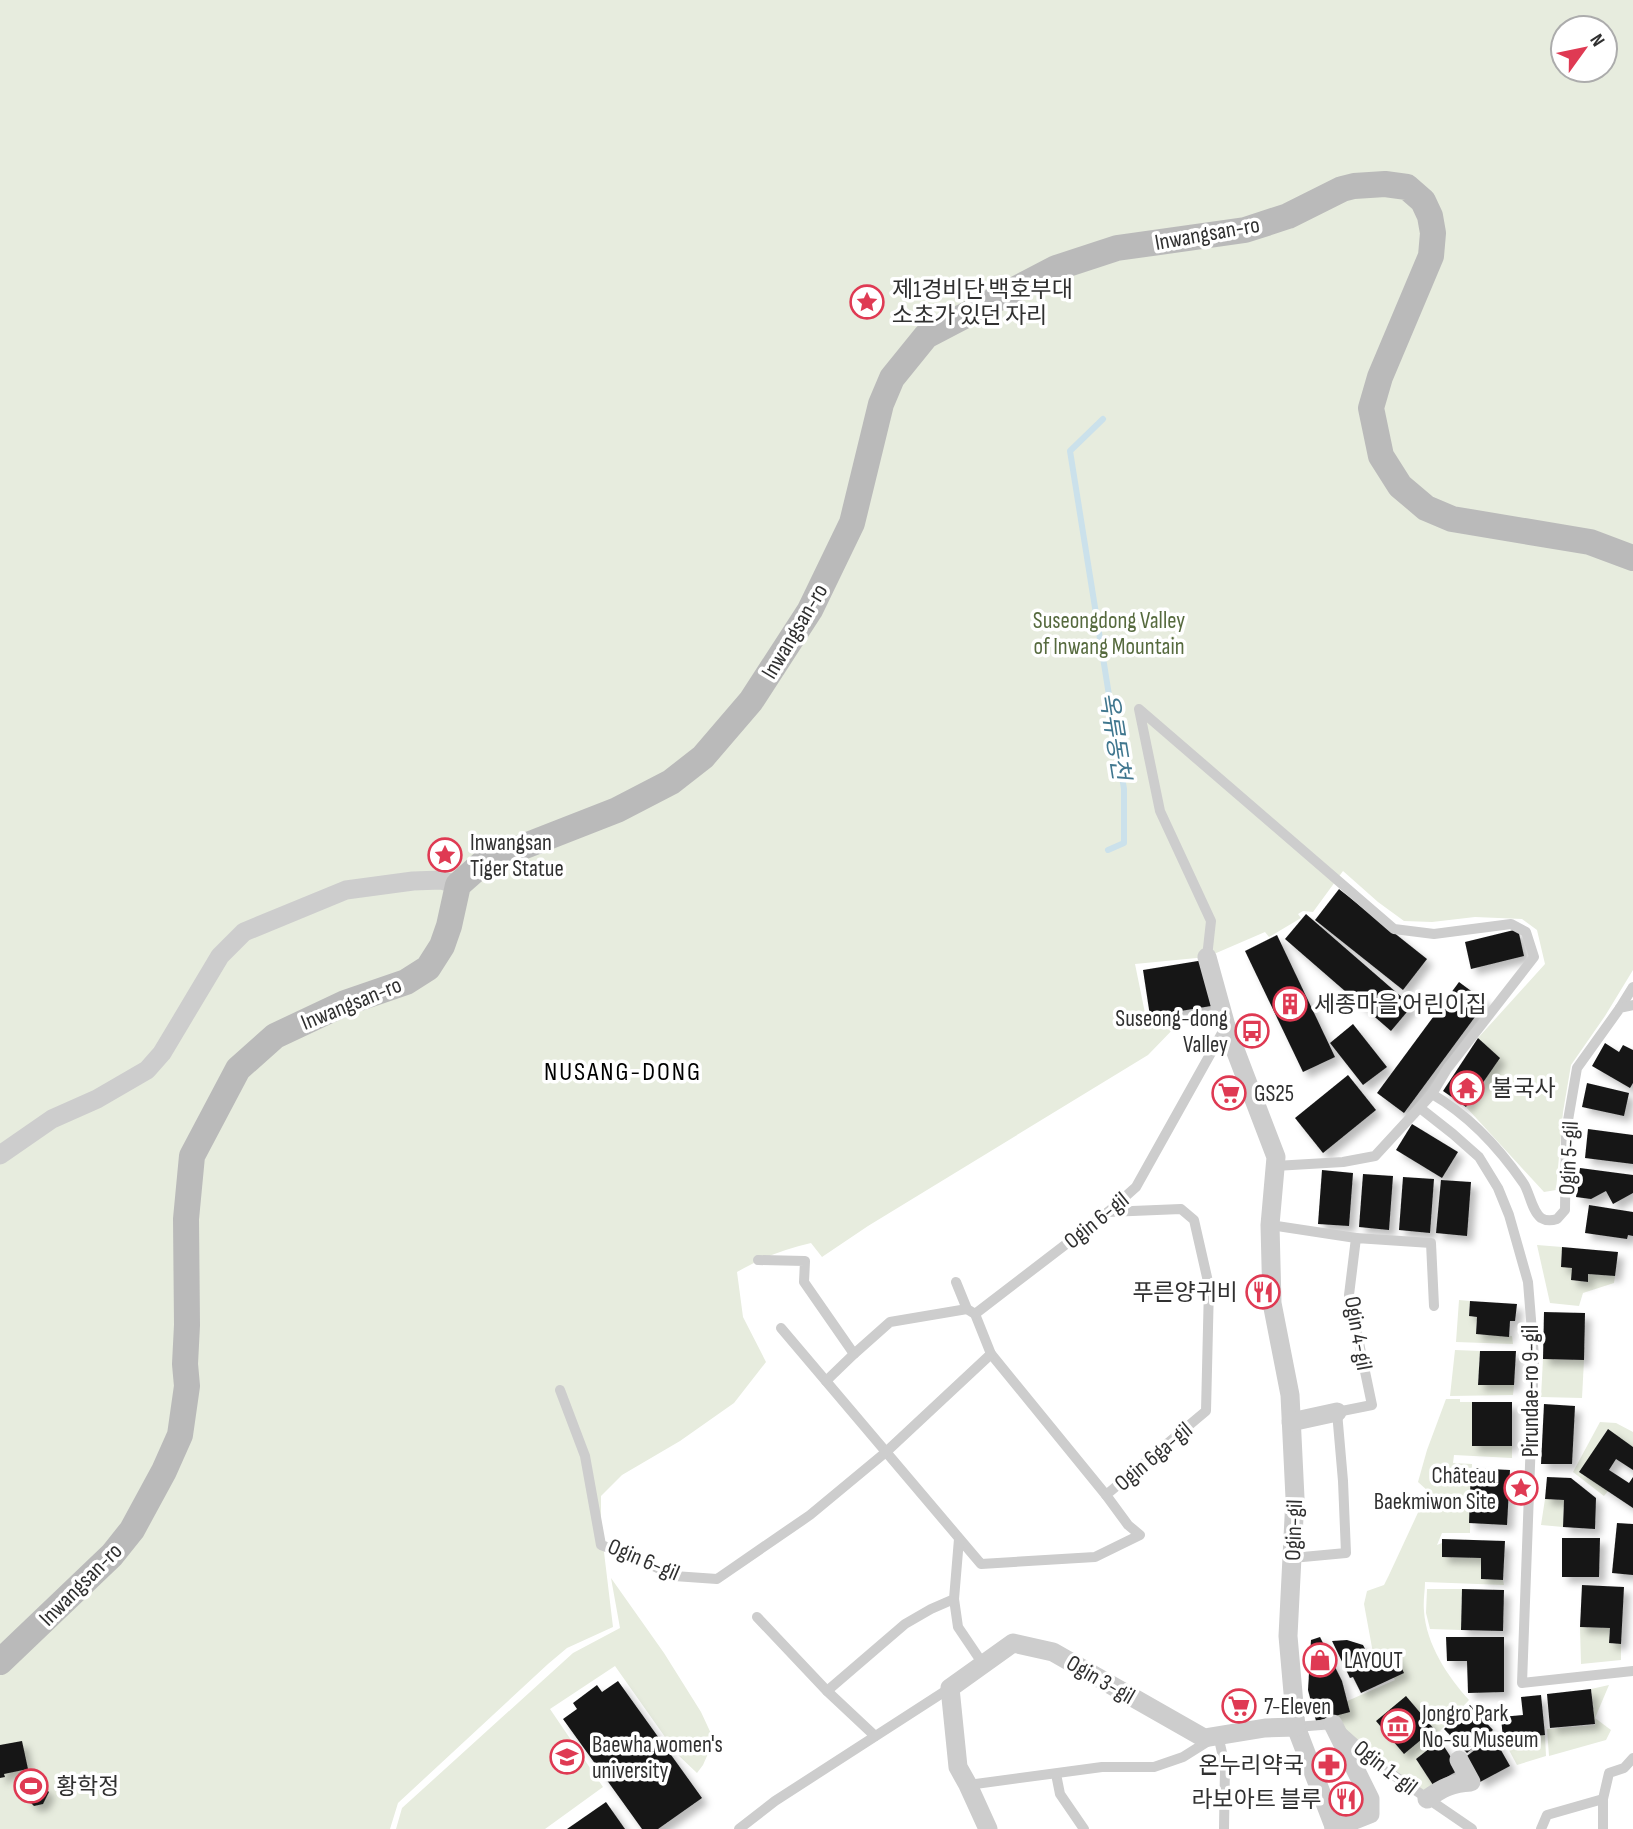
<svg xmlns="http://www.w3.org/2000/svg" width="1633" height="1829" viewBox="0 0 1633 1829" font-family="'Sofia Sans Condensed','Noto Sans KR',sans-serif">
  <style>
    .green { fill: #e7ecde; fill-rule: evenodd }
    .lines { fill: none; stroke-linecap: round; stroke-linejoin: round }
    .stream { stroke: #cbe1eb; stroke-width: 6 }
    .building { fill: #171717; filter: url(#shadow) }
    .lane { stroke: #cdcdcd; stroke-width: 10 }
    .street { stroke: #cdcdcd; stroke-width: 19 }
    .secondary { stroke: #bababa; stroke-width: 26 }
    .labels { text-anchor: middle; stroke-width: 7; stroke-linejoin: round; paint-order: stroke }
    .street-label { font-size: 23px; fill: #303030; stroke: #fff }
    .poi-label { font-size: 23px; fill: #303030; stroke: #fff; text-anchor: start }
    .park-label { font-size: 23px; fill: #566a3e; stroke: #fff }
    .water-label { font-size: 24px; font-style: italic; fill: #40778f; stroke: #fff }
    .quarter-label { font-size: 26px; letter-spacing: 2px; fill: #000; stroke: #fff }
  </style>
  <defs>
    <filter id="shadow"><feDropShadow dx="6" dy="6" stdDeviation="3.5" flood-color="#0004"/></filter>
  </defs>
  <rect width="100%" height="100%" fill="#fff"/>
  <!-- green -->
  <g class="green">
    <path d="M0,0H1633V970L1605,1016L1571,1065L1563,1112L1556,1190L1544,1192L1466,1107L1499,1058L1478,1038L1545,964L1537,930L1522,919L1475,917L1432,922L1404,921L1378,902L1343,871L1313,912L1303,911L1298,914L1301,918L1269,937L1265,932L1207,957L1135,964L1146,1018L1180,1022L1148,1055L868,1226L822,1257L811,1243C784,1249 761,1258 737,1272L743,1317L766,1362L734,1403L680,1441L622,1475L601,1496V1527L613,1627L567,1648L548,1664L398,1803L390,1829H0ZM1563,28H1605V70H1563Z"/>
    <polygon points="1537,1245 1562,1247 1561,1266 1572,1268 1572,1280 1587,1282 1588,1274 1615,1276 1614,1283 1583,1293 1579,1306 1550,1303"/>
    <polygon points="1459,1300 1470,1301 1469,1316 1477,1317 1476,1334 1512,1336 1513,1344 1456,1342"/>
    <polygon points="1455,1350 1480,1351 1478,1385 1514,1385 1513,1395 1450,1396"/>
    <polygon points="1543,1359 1584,1360 1582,1398 1541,1397"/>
    <path d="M1446,1399H1460V1402H1472L1512,1446V1458L1454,1455L1453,1463L1472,1464L1470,1533H1442L1437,1545L1442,1543V1557L1481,1558V1579L1503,1580L1504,1585L1425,1582C1425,1591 1423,1601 1424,1611C1426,1644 1448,1677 1469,1700L1439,1732L1443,1738L1416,1759L1435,1788L1427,1796C1407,1780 1345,1740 1338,1718C1337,1714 1337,1710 1336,1706L1395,1680L1381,1651L1373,1653L1364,1604L1367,1591L1384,1585L1389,1575L1428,1491L1418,1482L1427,1450Z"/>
    <polygon points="1600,1422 1616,1423 1633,1432 1633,1447 1607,1430 1580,1472 1608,1491 1604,1496 1573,1472"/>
    <polygon points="1545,1499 1564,1500 1563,1527 1541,1525"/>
    <polygon points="611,1578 664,1653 701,1712 714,1740 703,1765 697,1773 677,1754 615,1666 550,1709 603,1787 545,1829 396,1829 402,1808 573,1653 620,1628"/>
    <polygon points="1427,1589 1462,1589 1461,1630 1430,1629 1426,1613"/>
    <polygon points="1580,1627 1610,1628 1609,1643 1621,1644 1621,1660 1581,1664"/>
    <polygon points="1609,1685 1595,1718 1611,1730 1606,1740 1549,1756 1547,1729 1595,1725 1591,1689"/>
    <polygon points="1545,1735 1546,1756 1517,1765 1503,1739"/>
  </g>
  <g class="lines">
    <!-- stream -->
    <polyline class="stream" points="1103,419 1070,451 1124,789 1124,843 1108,850"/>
  </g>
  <!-- building -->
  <g class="building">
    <polygon points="1339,889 1427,959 1403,990 1315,920"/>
    <polygon points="1306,914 1412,1006 1391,1031 1285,939"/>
    <polygon points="1518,929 1524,956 1471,969 1465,942"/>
    <polygon points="1277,935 1335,1057 1303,1072 1245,951"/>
    <polygon points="1204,960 1211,1006 1150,1016 1143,970"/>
    <polygon points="1459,982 1486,1002 1404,1113 1377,1093"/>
    <polygon points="1353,1024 1387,1067 1363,1085 1330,1043"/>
    <polygon points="1478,1038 1500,1058 1466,1107 1443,1091"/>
    <polygon points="1605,1043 1619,1052 1623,1045 1633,1050 1633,1083 1630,1088 1592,1066"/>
    <polygon points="1348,1075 1376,1110 1323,1153 1295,1118"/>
    <polygon points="1587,1083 1629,1093 1624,1116 1582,1107"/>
    <polygon points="1412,1124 1458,1152 1442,1178 1396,1150"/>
    <polygon points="1588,1129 1633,1135 1633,1164 1585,1158"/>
    <polygon points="1580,1168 1633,1175 1633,1193 1613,1204 1606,1191 1591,1199 1576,1197"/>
    <polygon points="1322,1170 1353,1173 1349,1226 1318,1224"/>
    <polygon points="1363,1174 1393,1176 1389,1230 1359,1227"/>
    <polygon points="1403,1177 1434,1179 1430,1233 1399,1230"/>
    <polygon points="1441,1180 1471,1182 1467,1236 1436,1233"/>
    <polygon points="1589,1205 1633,1212 1633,1236 1628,1235 1627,1239 1585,1233"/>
    <polygon points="1562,1247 1618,1252 1615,1276 1588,1274 1588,1282 1571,1280 1572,1268 1561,1267"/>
    <polygon points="1470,1301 1517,1304 1515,1321 1510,1321 1509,1337 1476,1334 1477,1317 1469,1316"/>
    <polygon points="1544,1312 1585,1313 1584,1360 1543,1359"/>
    <polygon points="1480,1351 1516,1351 1514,1385 1478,1385"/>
    <rect x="1472" y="1402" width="40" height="44"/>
    <polygon points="1544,1404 1575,1406 1572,1464 1541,1464"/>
    <polygon points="1608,1429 1633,1447 1633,1470 1616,1459 1609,1470 1629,1483 1633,1477 1633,1508 1579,1472"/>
    <polygon points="1471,1468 1510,1470 1507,1525 1469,1523"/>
    <polygon points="1547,1477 1571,1478 1596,1498 1595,1529 1563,1527 1564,1500 1545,1499"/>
    <polygon points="1617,1523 1633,1524 1633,1575 1612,1573"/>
    <polygon points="1562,1538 1600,1538 1599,1577 1562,1577"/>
    <polygon points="1442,1539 1505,1541 1503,1580 1481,1579 1481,1558 1442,1557"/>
    <polygon points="1582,1585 1624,1587 1621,1644 1609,1643 1610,1628 1580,1627"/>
    <polygon points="1462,1589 1504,1590 1503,1631 1461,1630"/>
    <polygon points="1320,1637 1342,1681 1350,1712 1316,1721 1308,1690 1311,1640"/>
    <polygon points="1446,1637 1504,1637 1504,1692 1468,1693 1467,1661 1447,1661"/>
    <polygon points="1347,1640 1363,1645 1371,1660 1393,1650 1404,1673 1361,1693 1353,1677 1350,1678 1332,1641"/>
    <polygon points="618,1681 702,1798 658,1829 642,1829 563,1719 577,1709 573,1703 597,1685 602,1692"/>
    <polygon points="1591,1689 1595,1724 1550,1728 1547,1694"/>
    <polygon points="1541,1695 1545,1735 1503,1739 1501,1717 1523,1715 1521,1697"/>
    <polygon points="1406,1696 1434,1729 1404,1754 1376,1721"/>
    <polygon points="1470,1705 1493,1730 1467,1753 1444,1729"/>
    <polygon points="1493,1736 1510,1766 1480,1782 1463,1759"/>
    <polygon points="1440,1740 1459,1770 1433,1785 1416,1759"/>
    <polygon points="22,1741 28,1769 4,1774 5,1777 0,1778 0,1745"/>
    <polygon points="41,1785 49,1792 43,1804 34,1806 26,1798 30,1787"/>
    <polygon points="606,1802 625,1829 567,1829"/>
  </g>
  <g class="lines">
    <!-- lane -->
    <g class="lane">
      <polyline points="1207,957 1211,921 1160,811 1139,709 1394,929 1434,934 1511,924 1526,932 1534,957 1447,1069 1432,1094"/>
      <polyline points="1620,1008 1633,987"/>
      <polyline points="1420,1108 1453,1134 1479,1157 1498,1188 1509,1215 1528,1282 1534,1357 1522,1683 1633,1671"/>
      <path d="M1275,1166L1343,1162L1375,1156L1432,1094C1470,1116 1500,1149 1524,1184C1530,1194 1532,1211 1541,1218C1546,1221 1551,1221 1557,1219L1565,1210L1566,1132L1577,1068L1620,1008L1633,1005"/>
      <polyline points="1270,1225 1356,1238"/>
      <polyline points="758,1260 805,1261 804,1282 854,1354 890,1322 967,1309"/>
      <polyline points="956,1282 967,1309 975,1314 991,1354 1106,1495"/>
      <polyline points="975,1314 1108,1212 1136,1187 1226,1026"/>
      <polyline points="781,1328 981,1564 1095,1557 1140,1535 1128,1525 1106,1495 1206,1411 1209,1286 1194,1220 1181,1209 1108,1212"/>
      <polyline points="826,1381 854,1354"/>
      <polyline points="560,1390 585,1456 601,1545 639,1559 674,1576 717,1579 810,1515 886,1452 991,1354"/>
      <polyline points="1292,1558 1346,1553 1343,1481 1337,1412 1372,1405 1349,1295 1356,1238 1431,1243 1434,1306"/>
      <polyline points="954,1599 958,1627 983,1664"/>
      <polyline points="757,1617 827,1691 875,1736"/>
      <polyline points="827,1691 905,1624 931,1609 954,1599 959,1539"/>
      <polyline points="1296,1727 1333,1724 1380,1766 1472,1829"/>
      <polyline points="1056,1774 1060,1794 1084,1829"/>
      <polyline points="968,1785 1102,1767 1154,1767 1183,1757 1218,1735 1225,1766 1224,1829"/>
      <polyline points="739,1829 775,1801 950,1688"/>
      <polyline points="1541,1829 1547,1815 1603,1799"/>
      <polyline points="1603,1829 1603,1799 1609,1773 1624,1768 1633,1758"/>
    </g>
    <!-- street -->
    <g class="street">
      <polyline points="1207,957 1226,1026 1276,1157 1270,1225 1272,1303 1290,1395 1295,1498 1288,1636 1296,1727 1335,1829"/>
      <polyline points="0,1155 52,1119 97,1099 147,1070 162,1053 220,956 244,932 346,890 413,881 441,880 458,885"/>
      <polyline points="1291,1422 1337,1412"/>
      <polyline points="1333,1724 1370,1799 1370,1814 1334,1828"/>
      <path d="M1427,1799C1442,1788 1452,1783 1471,1782L1459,1760"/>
      <polyline points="988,1829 968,1785 958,1767 950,1688 1013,1643 1053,1652 1204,1738 1265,1728 1296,1727"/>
    </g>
    <!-- secondary -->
    <polyline class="secondary" points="0,1662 112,1555 132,1530 164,1471 180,1435 187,1386 185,1364 187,1325 186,1219 192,1156 238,1069 275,1036 345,1003 406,982 428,968 442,946 449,926 458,885 484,862 617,810 671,782 703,757 751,701 810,610 852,523 881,404 892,378 926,336 1056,268 1117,248 1245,230 1288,216 1342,189 1354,186 1385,184 1407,187 1423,201 1430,216 1433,233 1431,256 1380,377 1371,408 1381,456 1400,486 1426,508 1452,519 1590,542 1633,558"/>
  </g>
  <!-- icons -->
  <defs>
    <symbol id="sight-ring" viewBox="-11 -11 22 22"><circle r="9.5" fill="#fff" stroke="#df3a53" stroke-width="1.5"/><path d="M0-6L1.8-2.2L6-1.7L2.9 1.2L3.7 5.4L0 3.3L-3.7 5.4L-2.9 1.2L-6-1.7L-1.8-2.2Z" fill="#df3a53"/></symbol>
    <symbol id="building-ring" viewBox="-11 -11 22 22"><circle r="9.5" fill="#fff" stroke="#df3a53" stroke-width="1.5"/><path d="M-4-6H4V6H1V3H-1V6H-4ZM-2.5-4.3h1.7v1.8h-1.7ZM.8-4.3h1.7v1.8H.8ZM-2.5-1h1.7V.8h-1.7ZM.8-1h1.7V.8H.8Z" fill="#df3a53"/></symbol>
    <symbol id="bus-ring" viewBox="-11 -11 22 22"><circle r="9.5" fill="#fff" stroke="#df3a53" stroke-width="1.5"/><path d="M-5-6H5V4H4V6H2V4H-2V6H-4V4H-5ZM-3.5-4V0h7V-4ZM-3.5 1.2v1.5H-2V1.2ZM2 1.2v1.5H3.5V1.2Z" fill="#df3a53"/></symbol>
    <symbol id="temple-ring" viewBox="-11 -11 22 22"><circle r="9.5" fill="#fff" stroke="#df3a53" stroke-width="1.5"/><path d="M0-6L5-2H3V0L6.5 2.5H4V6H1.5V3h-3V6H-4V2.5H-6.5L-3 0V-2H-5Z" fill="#df3a53"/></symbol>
    <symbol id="supermarket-ring" viewBox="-11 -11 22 22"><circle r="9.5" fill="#fff" stroke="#df3a53" stroke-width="1.5"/><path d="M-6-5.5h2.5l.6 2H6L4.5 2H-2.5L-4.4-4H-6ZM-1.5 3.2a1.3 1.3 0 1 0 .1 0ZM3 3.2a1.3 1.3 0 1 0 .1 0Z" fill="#df3a53"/></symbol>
    <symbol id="restaurant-ring" viewBox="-11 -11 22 22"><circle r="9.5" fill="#fff" stroke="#df3a53" stroke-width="1.5"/><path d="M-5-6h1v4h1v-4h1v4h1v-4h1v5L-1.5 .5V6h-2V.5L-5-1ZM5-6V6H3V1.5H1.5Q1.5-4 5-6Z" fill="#df3a53"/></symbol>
    <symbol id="shop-ring" viewBox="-11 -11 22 22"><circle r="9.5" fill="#fff" stroke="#df3a53" stroke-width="1.5"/><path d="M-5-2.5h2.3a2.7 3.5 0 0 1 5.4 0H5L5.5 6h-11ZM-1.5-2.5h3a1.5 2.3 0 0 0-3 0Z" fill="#df3a53"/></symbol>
    <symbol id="museum-ring" viewBox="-11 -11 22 22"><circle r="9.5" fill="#fff" stroke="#df3a53" stroke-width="1.5"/><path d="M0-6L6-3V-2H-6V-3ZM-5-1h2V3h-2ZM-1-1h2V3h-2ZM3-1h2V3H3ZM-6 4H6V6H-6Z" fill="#df3a53"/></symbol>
    <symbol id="university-ring" viewBox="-11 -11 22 22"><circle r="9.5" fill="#fff" stroke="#df3a53" stroke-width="1.5"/><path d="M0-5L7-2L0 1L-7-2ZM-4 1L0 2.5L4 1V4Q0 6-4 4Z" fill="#df3a53"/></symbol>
    <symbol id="pharmacy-ring" viewBox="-11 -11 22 22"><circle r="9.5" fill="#fff" stroke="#df3a53" stroke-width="1.5"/><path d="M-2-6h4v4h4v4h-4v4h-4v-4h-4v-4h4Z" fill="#df3a53"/></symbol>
    <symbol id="stadium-ring" viewBox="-11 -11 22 22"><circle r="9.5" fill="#fff" stroke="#df3a53" stroke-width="1.5"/><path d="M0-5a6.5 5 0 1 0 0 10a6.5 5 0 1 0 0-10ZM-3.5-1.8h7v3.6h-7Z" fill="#df3a53"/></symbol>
  </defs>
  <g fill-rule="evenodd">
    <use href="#sight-ring" x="848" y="283" width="38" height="38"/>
    <use href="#sight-ring" x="426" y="836" width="38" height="38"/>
    <use href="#building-ring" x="1271" y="985" width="38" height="38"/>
    <use href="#bus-ring" x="1233" y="1012" width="38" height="38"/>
    <use href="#temple-ring" x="1448" y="1069" width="38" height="38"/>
    <use href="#supermarket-ring" x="1210" y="1074" width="38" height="38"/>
    <use href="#restaurant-ring" x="1244" y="1273" width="38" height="38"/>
    <use href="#sight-ring" x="1502" y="1469" width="38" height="38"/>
    <use href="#shop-ring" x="1301" y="1641" width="38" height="38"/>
    <use href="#supermarket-ring" x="1220" y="1687" width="38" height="38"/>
    <use href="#museum-ring" x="1379" y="1707" width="38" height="38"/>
    <use href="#university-ring" x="548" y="1738" width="38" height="38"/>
    <use href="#pharmacy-ring" x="1310" y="1746" width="38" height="38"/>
    <use href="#stadium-ring" x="12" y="1767" width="38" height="38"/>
    <use href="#restaurant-ring" x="1327" y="1780" width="38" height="38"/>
  </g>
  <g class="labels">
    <!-- street labels -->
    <g class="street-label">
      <text transform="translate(1207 233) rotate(-10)" y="8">Inwangsan-ro</text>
      <text transform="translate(794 631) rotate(-59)" y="8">Inwangsan-ro</text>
      <text transform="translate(351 1003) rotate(-22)" y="8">Inwangsan-ro</text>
      <text transform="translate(1568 1158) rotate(-87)" y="8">Ogin 5-gil</text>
      <text transform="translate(1096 1220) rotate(-39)" y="8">Ogin 6-gil</text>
      <text transform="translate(1359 1333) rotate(80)" y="8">Ogin 4-gil</text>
      <text transform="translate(1530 1391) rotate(-90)" y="8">Pirundae-ro 9-gil</text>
      <text transform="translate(1153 1456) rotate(-40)" y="8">Ogin 6ga-gil</text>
      <text transform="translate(1293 1530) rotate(-88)" y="8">Ogin-gil</text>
      <text transform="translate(644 1559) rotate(23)" y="8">Ogin 6-gil</text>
      <text transform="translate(80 1584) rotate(-45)" y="8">Inwangsan-ro</text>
      <text transform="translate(1101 1679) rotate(30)" y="8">Ogin 3-gil</text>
      <text transform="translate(1386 1767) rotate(38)" y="8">Ogin 1-gil</text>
    </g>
    <!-- poi labels -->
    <g class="poi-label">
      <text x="892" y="297">제1경비단 백호부대<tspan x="892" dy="26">소초가 있던 자리</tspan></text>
      <text x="470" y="850">Inwangsan<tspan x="470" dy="26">Tiger Statue</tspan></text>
      <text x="1314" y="1012">세종마을 어린이집</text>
      <text x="1228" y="1026" text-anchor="end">Suseong-dong<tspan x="1228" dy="26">Valley</tspan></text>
      <text x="1492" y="1096">불국사</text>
      <text x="1254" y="1101">GS25</text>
      <text x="1238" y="1300" text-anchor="end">푸른양귀비</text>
      <text x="1496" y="1483" text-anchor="end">Château<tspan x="1496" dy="26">Baekmiwon Site</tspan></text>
      <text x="1344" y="1668">LAYOUT</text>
      <text x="1264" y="1714">7-Eleven</text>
      <text x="1422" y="1721">Jongro Park<tspan x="1422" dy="26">No-su Museum</tspan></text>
      <text x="592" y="1752">Baewha women's<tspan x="592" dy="26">university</tspan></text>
      <text x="1304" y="1773" text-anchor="end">온누리약국</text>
      <text x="56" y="1794">황학정</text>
      <text x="1322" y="1807" text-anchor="end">라보아트 블루</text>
    </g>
    <!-- park labels -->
    <g class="park-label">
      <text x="1109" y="628">Suseongdong Valley<tspan x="1109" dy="26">of Inwang Mountain</tspan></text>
    </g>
    <!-- water labels -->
    <g class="water-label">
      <text transform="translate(1115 736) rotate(81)" y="8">옥류동천</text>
    </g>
    <!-- quarter labels -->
    <g class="quarter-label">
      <text x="623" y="1080">NUSANG-DONG</text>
    </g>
  </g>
  <!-- north arrow -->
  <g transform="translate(1584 49) rotate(57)"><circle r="33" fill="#ffffff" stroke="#acacac" stroke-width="2"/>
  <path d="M0-5L12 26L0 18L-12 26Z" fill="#df3a53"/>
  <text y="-10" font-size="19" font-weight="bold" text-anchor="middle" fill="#303030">N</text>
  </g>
</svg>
